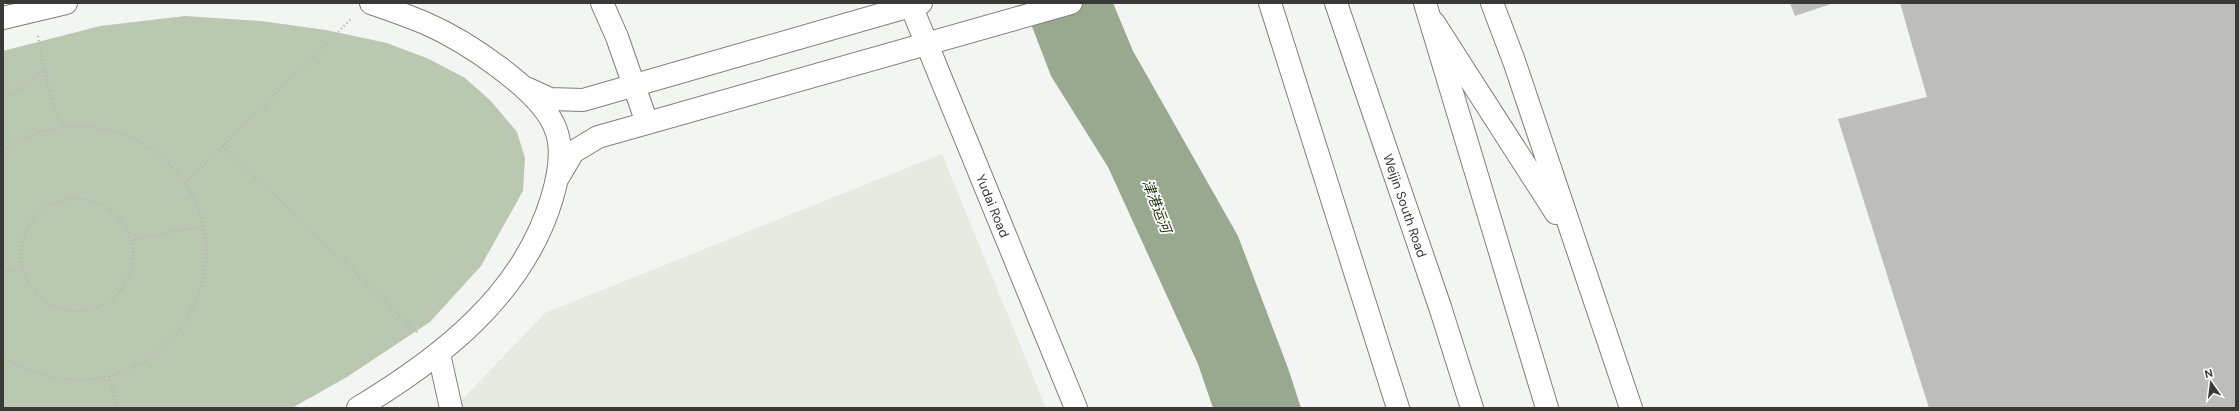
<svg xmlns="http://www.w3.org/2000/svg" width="2239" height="411" viewBox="0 0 2239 411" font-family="'DM Sans','Noto Sans SC',sans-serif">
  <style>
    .built { fill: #e5ebe1 }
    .green { fill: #bac8b2 }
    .water { fill: #99a98f }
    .building { fill: #bdbebb }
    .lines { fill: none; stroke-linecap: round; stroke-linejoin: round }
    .street-casing { stroke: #7e807d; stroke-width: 24 }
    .primary-casing { stroke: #7e807d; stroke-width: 24 }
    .highway-casing { stroke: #7e807d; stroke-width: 24 }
    .path { stroke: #b4b5b3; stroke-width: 2.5; stroke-dasharray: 1 3; stroke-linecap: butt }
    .street { stroke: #fff; stroke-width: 22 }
    .primary { stroke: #fff; stroke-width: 22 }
    .highway { stroke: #fff; stroke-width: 22 }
    .labels { text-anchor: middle; stroke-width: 3.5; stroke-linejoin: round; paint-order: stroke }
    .street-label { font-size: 13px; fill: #393938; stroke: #fff }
    .water-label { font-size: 14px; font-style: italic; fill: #20370d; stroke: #fff }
  </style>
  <rect width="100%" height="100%" fill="#f3f5f2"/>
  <!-- built -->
  <polygon class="built" points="942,154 1046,408 454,408 545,313"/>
  <!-- green -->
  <polygon class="green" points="185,16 261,21 326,30 387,43 429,59 465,78 491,101 517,132 525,158 523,191 481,266 430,322 347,377 292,408 3,408 3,51 100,26"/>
  <!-- water -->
  <polygon class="water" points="1023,3 1113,3 1133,51 1238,236 1288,368 1301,408 1213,408 1198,364 1108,167 1051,76"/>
  <!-- building -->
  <g class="building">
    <polygon points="1790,3 1834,3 1795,16"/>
    <polygon points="1900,3 2236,3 2236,408 1929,408 1838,119 1927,97"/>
  </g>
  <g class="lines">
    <defs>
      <g id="street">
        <polyline points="602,3 617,37 647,123"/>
        <path id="s1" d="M910,3L1076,408"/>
        <polyline points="3,18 66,3"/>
        <polyline points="528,89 550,99 583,100 921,3"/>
        <polyline points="559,176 573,152 598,137 1071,3"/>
        <polyline points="439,354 451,408"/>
        <path d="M358,408C441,358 523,295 552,198C558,178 564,151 556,130C542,90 464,40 425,23C408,16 389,9 371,3"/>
      </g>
      <g id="primary">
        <polyline points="1270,3 1398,408"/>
        <polyline points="1492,3 1514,61 1631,408"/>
        <polyline points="1434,23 1556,213"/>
      </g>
      <g id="highway">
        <path id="s2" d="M1336,3L1440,307L1472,408"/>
        <polyline points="1425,3 1547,408"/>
      </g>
    </defs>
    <!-- street casing -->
    <use href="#street" class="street-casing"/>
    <!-- primary casing -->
    <use href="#primary" class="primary-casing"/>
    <!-- highway casing -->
    <use href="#highway" class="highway-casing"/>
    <!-- path -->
    <g class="path">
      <polyline points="38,36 51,102 64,127"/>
      <polyline points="3,97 12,95 44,69"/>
      <polyline points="223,146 419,334"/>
      <path d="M3,150C122,72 261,203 184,323C168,348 142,367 113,375C75,385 35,379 3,356"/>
      <polyline points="185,184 351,19"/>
      <circle cx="77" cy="255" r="56"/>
      <polyline points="131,240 203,226"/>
      <polyline points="3,272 23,268"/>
      <polyline points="109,376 117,408"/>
    </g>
    <!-- street -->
    <use href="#street" class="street"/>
    <!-- primary -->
    <use href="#primary" class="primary"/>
    <!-- highway -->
    <use href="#highway" class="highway"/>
  </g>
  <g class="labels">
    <!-- street labels -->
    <g class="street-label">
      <text dy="5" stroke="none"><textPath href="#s1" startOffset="219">Yudai Road</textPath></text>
      <text dy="5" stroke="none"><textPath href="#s2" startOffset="214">Weijin South Road</textPath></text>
    </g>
    <!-- water labels -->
    <g class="water-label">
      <text transform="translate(1157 206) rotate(69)" y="5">津港运河</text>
    </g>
  </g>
  <!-- border -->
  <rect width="2239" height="411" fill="none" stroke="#393938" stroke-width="8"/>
  <!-- north arrow -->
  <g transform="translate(2211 383) rotate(346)" stroke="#ffffff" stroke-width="3" paint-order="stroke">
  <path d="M0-3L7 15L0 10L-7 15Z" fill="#393938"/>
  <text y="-6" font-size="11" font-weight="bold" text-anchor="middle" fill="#393938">N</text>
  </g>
</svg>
